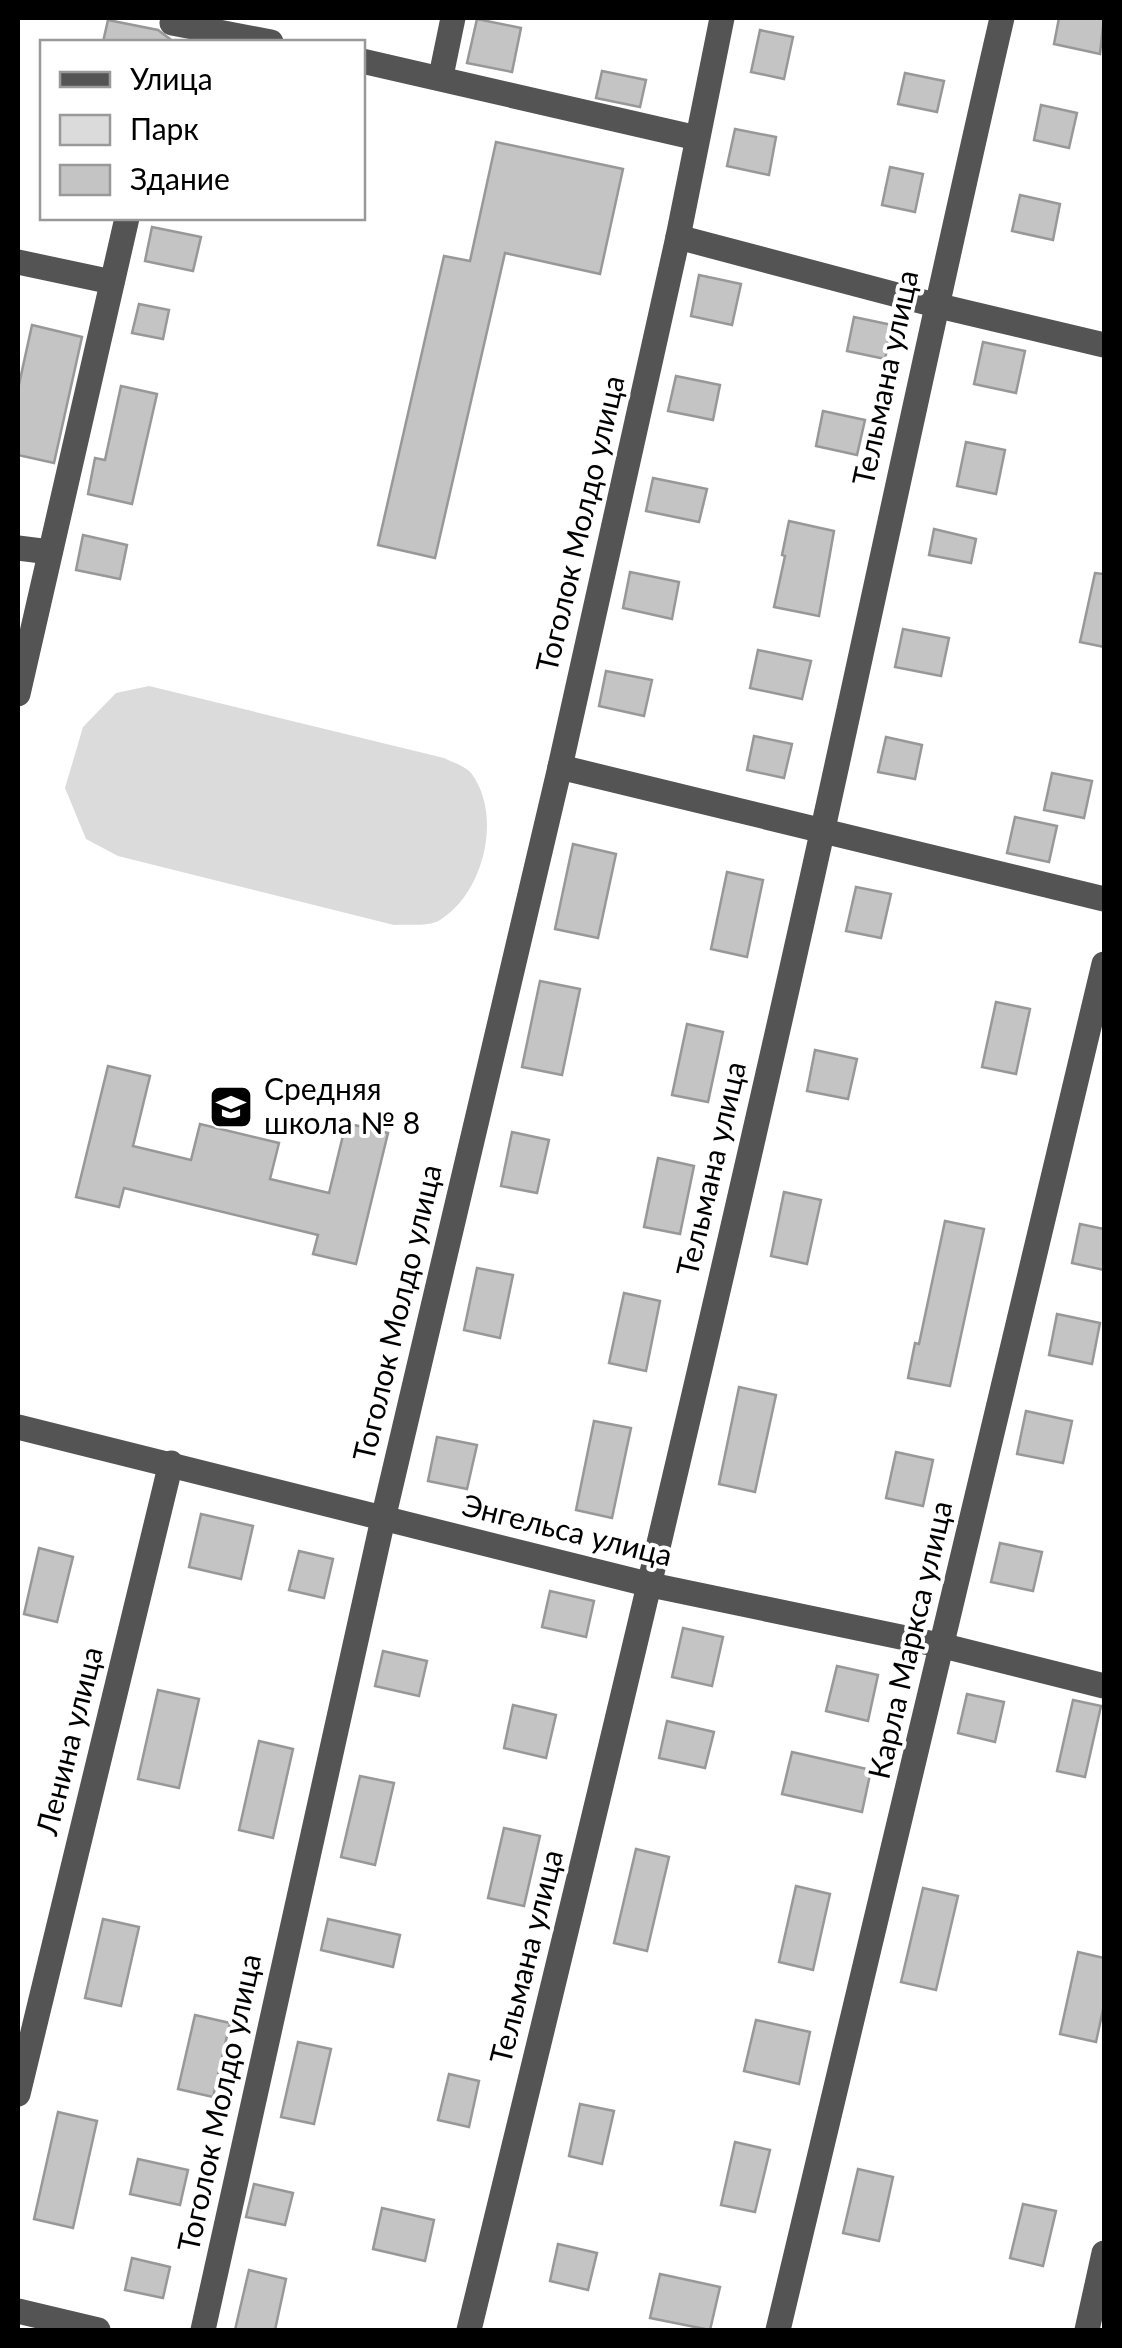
<svg xmlns="http://www.w3.org/2000/svg" width="1122" height="2348" viewBox="0 0 1122 2348" font-family="Lato,sans-serif">
  <style>
    .green { fill: #dbdbdb }
    .building { fill: #c4c4c4; stroke: #989898; stroke-width: 2.5 }
    .lines { fill: none; stroke-linecap: round; stroke-linejoin: round }
    .minor { stroke: #545454; stroke-width: 25 }
    .labels { text-anchor: middle; stroke-width: 8; stroke-linejoin: round; paint-order: stroke }
    .street-label { font-size: 30px; fill: #000; stroke: #fff }
    .poi-label { font-size: 30px; fill: #000; stroke: #fff; text-anchor: start }
  </style>
  <rect width="100%" height="100%" fill="#fff"/>
  <!-- green -->
  <path class="green" d="M149,686L444,758C452,762 465,766 471,773C503,815 484,893 440,920C429,927 407,924 394,925L118,856L86,839L65,788L83,727L116,693Z"/>
  <!-- building -->
  <g class="building">
    <polygon points="1059,18 1104,18 1100,54 1054,44"/>
    <polygon points="477,19 521,28 512,72 467,63"/>
    <polygon points="108,20 158,30 170,39 169,42 103,42"/>
    <polygon points="760,30 793,37 784,79 751,72"/>
    <polygon points="602,71 646,80 640,107 596,98"/>
    <polygon points="905,73 944,81 937,112 898,104"/>
    <polygon points="1041,105 1077,113 1069,148 1034,140"/>
    <polygon points="735,129 776,137 769,175 727,166"/>
    <polygon points="496,142 623,169 600,274 505,253 435,558 378,545 444,256 470,261"/>
    <polygon points="890,167 923,174 915,212 882,205"/>
    <polygon points="1020,195 1060,204 1053,240 1012,231"/>
    <polygon points="152,227 201,237 193,271 145,261"/>
    <polygon points="699,275 741,284 732,325 691,316"/>
    <polygon points="139,304 169,310 163,339 132,333"/>
    <polygon points="854,317 892,325 885,359 847,351"/>
    <polygon points="32,325 82,337 54,463 18,455 18,389"/>
    <polygon points="983,342 1025,351 1016,393 974,384"/>
    <polygon points="676,376 720,385 713,420 668,411"/>
    <polygon points="121,386 157,394 132,504 88,494 95,458 105,460"/>
    <polygon points="823,411 865,420 857,455 816,446"/>
    <polygon points="966,442 1005,450 996,494 957,486"/>
    <polygon points="653,478 707,489 699,522 646,511"/>
    <polygon points="789,521 834,531 819,616 774,607 785,556 782,555"/>
    <polygon points="934,529 976,539 971,563 929,555"/>
    <polygon points="83,535 127,545 120,579 76,570"/>
    <polygon points="630,572 679,582 672,619 623,608"/>
    <polygon points="1095,573 1104,574 1104,647 1080,642"/>
    <polygon points="903,629 949,638 941,676 895,667"/>
    <polygon points="758,650 811,661 802,699 750,688"/>
    <polygon points="606,671 652,680 644,716 599,706"/>
    <polygon points="754,736 792,744 784,778 747,770"/>
    <polygon points="886,737 922,745 915,779 878,772"/>
    <polygon points="1052,773 1092,781 1084,818 1044,810"/>
    <polygon points="1015,817 1057,826 1049,862 1007,853"/>
    <polygon points="573,844 616,854 598,938 555,929"/>
    <polygon points="727,872 763,880 747,957 711,949"/>
    <polygon points="856,887 891,894 881,938 846,931"/>
    <polygon points="540,981 580,989 562,1075 522,1067"/>
    <polygon points="996,1002 1030,1009 1016,1074 982,1067"/>
    <polygon points="687,1024 723,1032 708,1102 672,1095"/>
    <polygon points="815,1050 857,1059 848,1099 807,1091"/>
    <polygon points="108,1066 150,1076 133,1146 191,1160 200,1124 279,1143 270,1179 329,1193 346,1123 388,1133 356,1264 313,1254 318,1235 124,1188 119,1207 76,1197"/>
    <polygon points="512,1132 549,1140 537,1193 501,1186"/>
    <polygon points="658,1158 694,1166 680,1234 644,1227"/>
    <polygon points="784,1192 821,1200 807,1264 771,1256"/>
    <polygon points="945,1221 984,1229 950,1386 908,1378 915,1343 919,1344"/>
    <polygon points="1080,1224 1104,1229 1104,1270 1072,1263"/>
    <polygon points="477,1268 513,1275 500,1338 464,1330"/>
    <polygon points="624,1293 660,1301 646,1371 609,1363"/>
    <polygon points="1057,1314 1100,1323 1092,1364 1049,1355"/>
    <polygon points="739,1387 776,1395 755,1492 719,1484"/>
    <polygon points="1026,1411 1072,1421 1063,1463 1017,1454"/>
    <polygon points="594,1421 631,1428 612,1518 576,1510"/>
    <polygon points="437,1437 477,1445 467,1489 428,1481"/>
    <polygon points="896,1452 933,1460 923,1506 886,1498"/>
    <polygon points="201,1514 253,1526 241,1579 189,1567"/>
    <polygon points="1000,1543 1042,1552 1033,1591 991,1582"/>
    <polygon points="39,1548 73,1557 57,1622 24,1614"/>
    <polygon points="299,1551 333,1559 324,1598 289,1590"/>
    <polygon points="550,1591 594,1601 586,1637 542,1627"/>
    <polygon points="683,1628 723,1637 712,1686 672,1677"/>
    <polygon points="383,1651 427,1661 419,1696 375,1686"/>
    <polygon points="837,1666 878,1675 868,1721 826,1711"/>
    <polygon points="158,1690 199,1699 179,1788 138,1779"/>
    <polygon points="967,1694 1004,1702 995,1742 958,1733"/>
    <polygon points="1073,1700 1101,1706 1085,1777 1057,1771"/>
    <polygon points="513,1705 556,1715 546,1758 504,1748"/>
    <polygon points="667,1721 714,1732 705,1768 659,1758"/>
    <polygon points="259,1741 293,1749 273,1838 239,1830"/>
    <polygon points="792,1752 871,1770 862,1812 782,1794"/>
    <polygon points="360,1776 394,1783 375,1865 341,1857"/>
    <polygon points="504,1828 540,1836 524,1906 488,1898"/>
    <polygon points="636,1849 669,1857 647,1951 614,1943"/>
    <polygon points="796,1886 830,1894 813,1970 779,1962"/>
    <polygon points="923,1888 958,1896 936,1990 901,1982"/>
    <polygon points="103,1919 139,1927 121,2006 85,1998"/>
    <polygon points="328,1919 400,1935 393,1967 321,1950"/>
    <polygon points="1078,1952 1104,1958 1104,2005 1096,2042 1060,2034"/>
    <polygon points="195,2015 230,2023 213,2097 178,2089"/>
    <polygon points="756,2020 810,2032 799,2084 744,2071"/>
    <polygon points="298,2042 331,2049 314,2124 281,2117"/>
    <polygon points="449,2074 479,2081 469,2127 438,2120"/>
    <polygon points="580,2104 614,2111 602,2164 569,2156"/>
    <polygon points="58,2112 97,2121 73,2228 34,2219"/>
    <polygon points="735,2142 770,2150 755,2212 721,2205"/>
    <polygon points="138,2159 188,2170 180,2205 130,2194"/>
    <polygon points="858,2169 893,2177 879,2241 843,2233"/>
    <polygon points="254,2184 293,2193 285,2225 246,2217"/>
    <polygon points="1023,2204 1056,2211 1043,2266 1010,2258"/>
    <polygon points="382,2208 434,2220 425,2261 373,2249"/>
    <polygon points="558,2244 597,2253 588,2290 550,2281"/>
    <polygon points="132,2258 170,2267 163,2298 125,2290"/>
    <polygon points="249,2270 286,2279 275,2330 235,2330"/>
    <polygon points="660,2274 720,2287 710,2330 650,2318"/>
  </g>
  <g class="lines">
    <!-- minor -->
    <g class="minor">
      <polyline points="172,23 271,42"/>
      <polyline points="362,61 697,138"/>
      <polyline points="441,76 453,18"/>
      <polyline points="678,237 935,305 1104,345"/>
      <polyline points="18,262 112,282"/>
      <polyline points="18,548 50,552"/>
      <polyline points="18,694 127,218"/>
      <polyline points="560,767 1104,899"/>
      <polyline points="18,1427 651,1585 944,1646 1104,1686"/>
      <polyline points="18,2094 171,1463"/>
      <polyline points="18,2311 98,2330"/>
      <polyline points="203,2330 383,1519 560,767 678,237 722,18"/>
      <path d="M469,2330C591,1832 711,1334 822,833C882,561 939,289 1002,18"/>
      <polyline points="778,2330 1104,964"/>
      <polyline points="1087,2330 1104,2253"/>
    </g>
  </g>
  <!-- icons -->
  <defs>
    <symbol id="school-square" viewBox="-11 -11 22 22"><rect x="-9" y="-9" width="18" height="18" rx="4" fill="#000" stroke="#fff"/><path d="M0-5L7-2L0 1L-7-2ZM-4 1L0 2.5L4 1V4Q0 6-4 4Z" fill="#fff"/></symbol>
  </defs>
  <g fill-rule="evenodd">
    <use href="#school-square" x="206" y="1082" width="50" height="50"/>
  </g>
  <g class="labels">
    <!-- street labels -->
    <g class="street-label">
      <text transform="translate(886 378) rotate(-78)" y="10">Тельмана улица</text>
      <text transform="translate(581 524) rotate(-77)" y="10">Тоголок Молдо улица</text>
      <text transform="translate(712 1169) rotate(-77)" y="10">Тельмана улица</text>
      <text transform="translate(398 1313) rotate(-77)" y="10">Тоголок Молдо улица</text>
      <text transform="translate(567 1531) rotate(14)" y="10">Энгельса улица</text>
      <text transform="translate(911 1640) rotate(-77)" y="10">Карла Маркса улица</text>
      <text transform="translate(70 1741) rotate(-76)" y="10">Ленина улица</text>
      <text transform="translate(527 1957) rotate(-76)" y="10">Тельмана улица</text>
      <text transform="translate(220 2103) rotate(-78)" y="10">Тоголок Молдо улица</text>
    </g>
    <!-- poi labels -->
    <g class="poi-label">
      <text x="264" y="1100">Средняя<tspan x="264" dy="34">школа № 8</tspan></text>
    </g>
  </g>
  <!-- border -->
  <rect width="1122" height="2348" fill="none" stroke="#000000" stroke-width="40"/>
  <!-- legend -->
  <rect x="40" y="40" width="325" height="180" fill="#ffffff" stroke="#999999" stroke-width="2.5"/>
  <rect x="60" y="72" width="50" height="15" fill="#545454" stroke="#999999" stroke-width="2.5"/>
  <text x="130" y="90" font-size="30" fill="#000000">Улица</text>
  <rect x="60" y="115" width="50" height="30" fill="#dbdbdb" stroke="#999999" stroke-width="2.5"/>
  <text x="130" y="140" font-size="30" fill="#000000">Парк</text>
  <rect x="60" y="165" width="50" height="30" fill="#c4c4c4" stroke="#999999" stroke-width="2.5"/>
  <text x="130" y="190" font-size="30" fill="#000000">Здание</text>
</svg>
